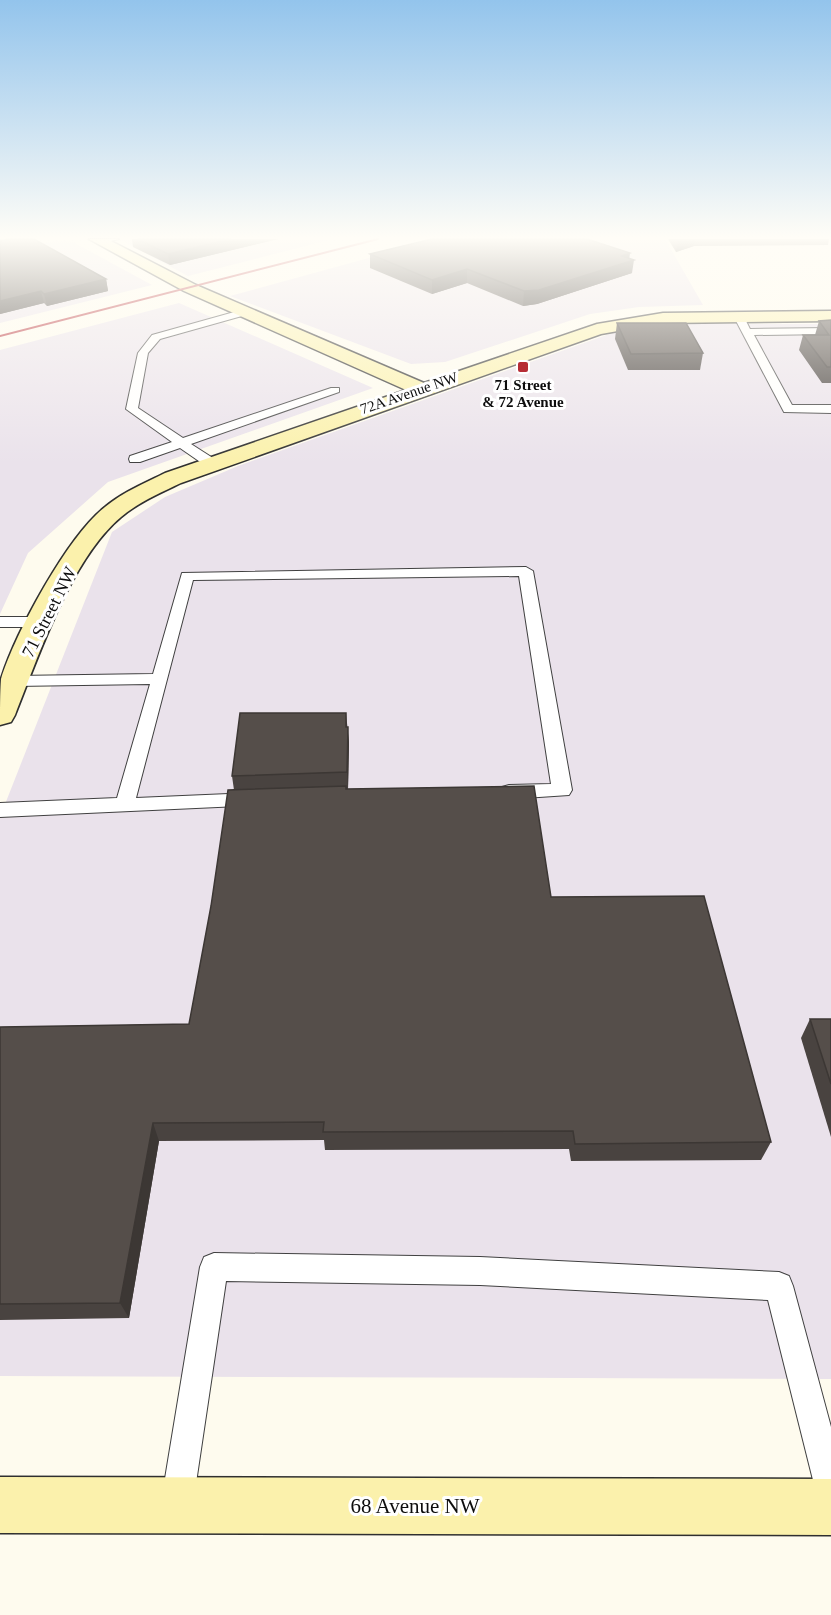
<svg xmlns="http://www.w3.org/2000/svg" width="831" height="1615" viewBox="0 0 831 1615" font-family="Georgia,serif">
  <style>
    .industrial { fill: #eae2eb }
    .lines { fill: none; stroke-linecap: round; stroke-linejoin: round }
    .lane-casing { stroke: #404040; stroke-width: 2 }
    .secondary-casing { stroke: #2f2f2f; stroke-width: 3 }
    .lane { fill: #fff; fill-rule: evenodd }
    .secondary { fill: #fbf1ac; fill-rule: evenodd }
    .rail { stroke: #b62c35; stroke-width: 2 }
    .wall { fill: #494340 }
    .shaded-wall { fill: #3c3734 }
    .building { fill: #554e4a; stroke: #3c3734; stroke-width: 1.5 }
    .poi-dot { fill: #b62c35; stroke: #fff; stroke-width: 2 }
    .labels { text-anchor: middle; stroke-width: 6; stroke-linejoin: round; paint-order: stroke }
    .far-poi-label { font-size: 15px; font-weight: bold; fill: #0d0d0d; stroke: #fff }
    .far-street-label { font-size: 15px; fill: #0d0d0d; stroke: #fff }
    .street-label { font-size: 18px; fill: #0d0d0d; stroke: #fff }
    .near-street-label { font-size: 21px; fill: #0d0d0d; stroke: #fff }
  </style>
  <rect width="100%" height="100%" fill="#fefbee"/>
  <!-- industrial -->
  <g class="industrial">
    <polygon points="119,239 333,239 188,276"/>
    <polygon points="438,239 665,239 703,305 639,307 590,314 445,362 411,364 230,296"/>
    <polygon points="54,241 71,241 152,285 0,323 0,253"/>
    <polygon points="179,303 373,388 108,482 28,553 0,614 0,350"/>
    <polygon points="692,324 831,324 831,1379 0,1376 0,817 112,532 165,497 238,466 618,331"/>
  </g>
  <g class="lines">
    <defs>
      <g id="lane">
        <polygon points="101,239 119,239 98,244 98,240"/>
        <polygon points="245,309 250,312 249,314 160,339 148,353 138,408 183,438 331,388 339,388 339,392 191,444 216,460 217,463 216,466 206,466 180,448 140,462 130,462 129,459 130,456 172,442 126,409 138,353 152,335"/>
        <polygon points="735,315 743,315 750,329 831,328 831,334 754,335 792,405 831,405 831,413 784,412 734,317"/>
        <polygon points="526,567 533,571 572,790 569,795 509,799 502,797 499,792 502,787 509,785 551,784 519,576 193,580 136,798 252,793 259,795 262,800 259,805 0,817 0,803 117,798 150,684 15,686 9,685 6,681 9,677 15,676 153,674 182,573"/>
        <polygon points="0,617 42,617 50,622 42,627 0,627"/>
        <polygon points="214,1253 480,1257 779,1272 789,1276 793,1286 831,1427 831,1504 820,1499 815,1488 768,1300 480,1285 226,1281 193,1503 189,1515 177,1519 165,1515 161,1503 200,1267 204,1257"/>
      </g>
      <g id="secondary">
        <path d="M89,239H107L196,285L424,383L597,324L663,313L831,311V321L663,323L601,334L181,483C160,493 139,502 121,517C71,559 39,655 15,715L11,722L0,725C0,711 0,692 1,679C16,632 67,537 105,507C123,492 145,483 165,473L406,390L184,291Z"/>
        <polygon points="0,1477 831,1479 831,1535 0,1533"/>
      </g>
    </defs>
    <!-- lane casing -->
    <use href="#lane" class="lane-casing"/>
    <!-- secondary casing -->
    <use href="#secondary" class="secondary-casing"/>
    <!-- lane -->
    <use href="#lane" class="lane"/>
    <!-- secondary -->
    <use href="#secondary" class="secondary"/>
    <!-- rail -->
    <polyline class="rail" points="0,336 378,239"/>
  </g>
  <!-- wall -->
  <g class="wall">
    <polygon points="0,239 106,279 108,291 47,306 44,303 0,314"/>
    <polygon points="132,239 278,239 170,265 133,247"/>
    <polygon points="668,239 829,239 828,245 694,246 676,252"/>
    <polygon points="370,254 630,258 632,273 537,304 523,306 467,283 432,294 370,268"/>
    <polygon points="831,320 831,383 822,383 799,350 803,335 815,335 819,321"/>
    <polygon points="617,323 703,353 700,370 628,370 615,339"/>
    <polygon points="346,713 349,743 348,789 347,789 551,897 771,1142 761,1160 571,1161 569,1149 325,1150 324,1140 159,1141 129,1318 0,1320 0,1027 189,1024 234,790 232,776"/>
    <polygon points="810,1019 831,1019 831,1137 801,1038"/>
  </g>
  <!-- shaded-wall -->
  <g class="shaded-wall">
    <polygon points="231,239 278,239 170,265 168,254"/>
    <polygon points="678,239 695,239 694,246 676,252"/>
    <polygon points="630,253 629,261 634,260 632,273 537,304 523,306 524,291"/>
    <polygon points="467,269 467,283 432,294 432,280"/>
    <polygon points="106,279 108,291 47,306 44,294"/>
    <polygon points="41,291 44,303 0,314 0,301"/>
    <polygon points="348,727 349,743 348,789 347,772"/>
    <polygon points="153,1123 159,1141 129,1318 120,1303"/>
  </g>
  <!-- building -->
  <g class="building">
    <polygon points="9,239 34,239 106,279 44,294 41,291 0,301 0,241"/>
    <polygon points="137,239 231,239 168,254"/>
    <polygon points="432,239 587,239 630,253 622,256 634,260 539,290 524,291 467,269 432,280 370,254"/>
    <polygon points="831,320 831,367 827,367 803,335 829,335 819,321"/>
    <polygon points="617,323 686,323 703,353 631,354"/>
    <polygon points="240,713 346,713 346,727 348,727 347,772 232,776"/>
    <polygon points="346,786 346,789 534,786 551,897 704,896 771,1142 575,1144 573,1131 323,1132 324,1122 153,1123 120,1303 0,1304 0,1027 189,1024 211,906 228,790"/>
    <polygon points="810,1019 831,1019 831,1084"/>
  </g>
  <!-- sky -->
  <linearGradient id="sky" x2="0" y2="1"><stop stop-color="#93c4ec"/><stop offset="0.51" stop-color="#fffdf7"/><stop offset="1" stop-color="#fffdf7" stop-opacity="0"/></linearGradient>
  <rect width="831" height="465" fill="url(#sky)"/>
  <!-- markers -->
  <rect class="poi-dot" x="517" y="361" width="12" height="12" rx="3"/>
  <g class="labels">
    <!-- far-poi labels -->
    <g class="far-poi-label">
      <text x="523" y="390">71 Street<tspan x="523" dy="17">&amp; 72 Avenue</tspan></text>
    </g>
    <!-- far-street labels -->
    <g class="far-street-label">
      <text transform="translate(409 393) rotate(-19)" y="5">72A Avenue NW</text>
    </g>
    <!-- street labels -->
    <g class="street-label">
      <text transform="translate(49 612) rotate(-63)" y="6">71 Street NW</text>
    </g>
    <!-- near-street labels -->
    <g class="near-street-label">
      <text x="415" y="1513">68 Avenue NW</text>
    </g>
  </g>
</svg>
